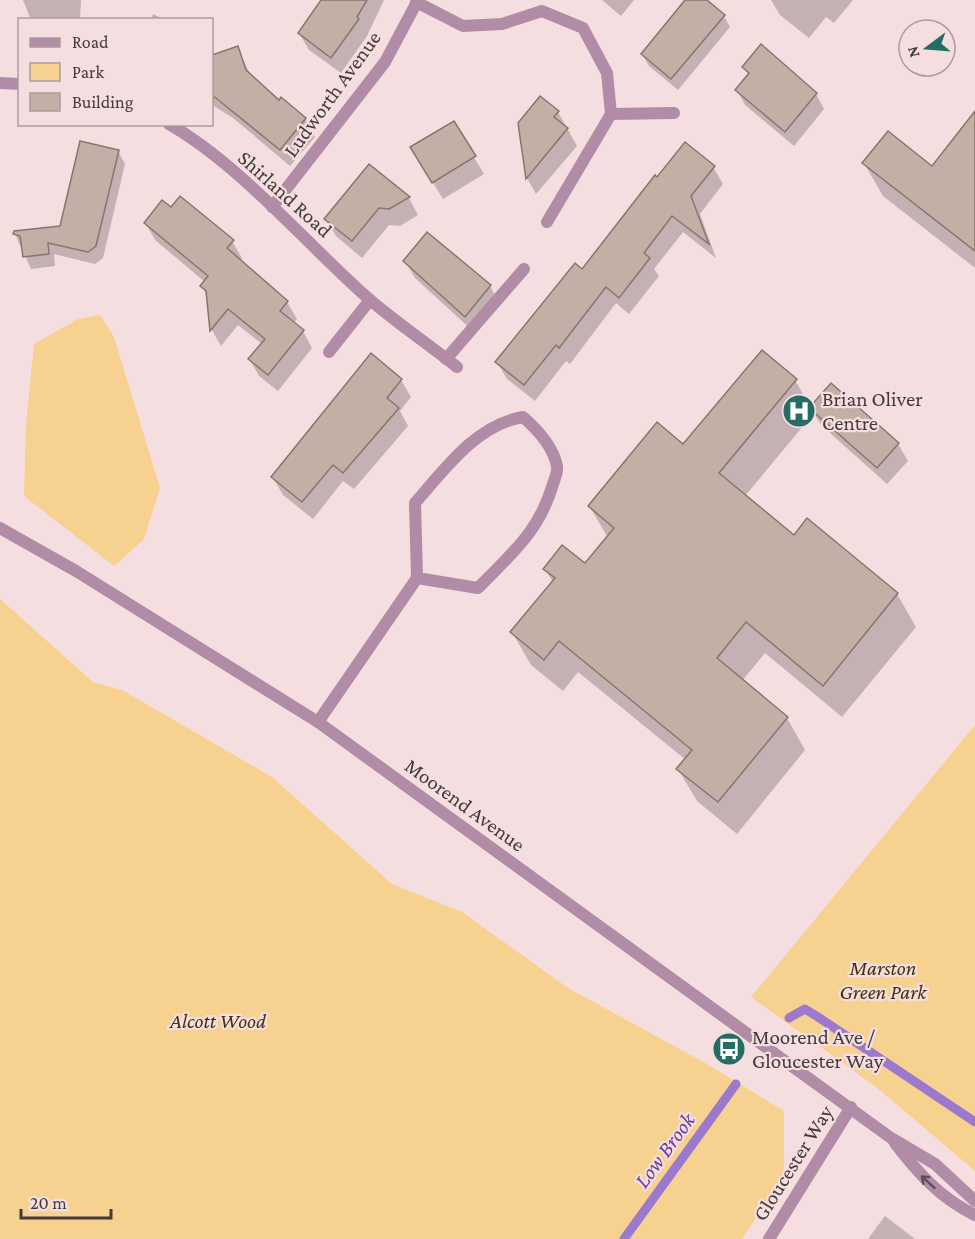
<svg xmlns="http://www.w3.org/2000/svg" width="975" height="1239" viewBox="0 0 975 1239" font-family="'Crimson Pro',serif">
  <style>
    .green { fill: #f7d18f }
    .shadow { fill: #0003 }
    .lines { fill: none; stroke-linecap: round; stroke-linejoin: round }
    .stream { stroke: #9b7acd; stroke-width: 9 }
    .building { fill: #c3afa6; stroke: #88766e; stroke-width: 1.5 }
    .service { stroke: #b08ca6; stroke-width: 12 }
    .minor { stroke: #b08ca6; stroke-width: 12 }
    .tertiary { stroke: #b08ca6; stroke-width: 12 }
    .oneway { stroke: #5e4e56 }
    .labels { text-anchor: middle; stroke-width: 4.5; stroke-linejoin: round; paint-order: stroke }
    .street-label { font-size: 21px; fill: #433a3b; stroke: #f5dee0 }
    .poi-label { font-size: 21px; fill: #433a3b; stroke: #f5dee0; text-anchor: start }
    .park-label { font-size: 21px; font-style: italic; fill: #463209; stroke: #f5dee0 }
    .water-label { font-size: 22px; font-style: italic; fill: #683c9e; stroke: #f5dee0 }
  </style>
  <rect width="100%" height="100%" fill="#f5dee0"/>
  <!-- green -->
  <g class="green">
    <polygon points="100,315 114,337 160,488 144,539 114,566 24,496 26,424 34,344 78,319"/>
    <polygon points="0,599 93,682 122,690 272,777 392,884 462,912 568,988 707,1064 784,1111 784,1175 742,1239 0,1239"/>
    <polygon points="975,725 975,1171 876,1087 751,997"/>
  </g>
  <!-- shadow -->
  <g class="shadow">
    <polygon points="23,0 81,0 80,20 31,20"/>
    <polygon points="323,0 384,0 367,36 341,73 309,50 299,33"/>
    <polygon points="602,0 634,0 621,16"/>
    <polygon points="687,0 705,0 724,16 730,27 678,90 649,66 642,54"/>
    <polygon points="771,0 853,0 834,23 826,17 809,38 780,15"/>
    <polygon points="153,14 165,20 151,20"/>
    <polygon points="237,47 251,76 279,102 305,119 315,137 290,166 233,118 212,105 212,56"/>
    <polygon points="744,67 816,94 824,109 794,146 745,105 737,90 749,76"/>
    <polygon points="558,112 577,146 536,194 527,178 520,124"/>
    <polygon points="975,119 975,268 883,196 864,163 932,168"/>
    <polygon points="453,123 484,174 443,199 422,165"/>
    <polygon points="118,151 125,164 103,258 95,264 54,254 55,266 31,269 15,234 62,227"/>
    <polygon points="369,166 409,198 418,215 400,226 389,225 362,258 336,236 326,219"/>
    <polygon points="713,167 723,184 700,214 716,258 683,232 654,269 659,276 629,314 616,303 570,364 566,361 535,401 507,379 497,362 583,271"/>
    <polygon points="146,224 232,241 242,258 240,261 287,302 297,319 293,324 303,331 312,348 278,391 259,376 250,360 262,344 238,325 221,346 212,330 208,297 202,286 205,282 155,240"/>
    <polygon points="405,261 490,286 500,304 475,333 415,278"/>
    <polygon points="401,380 411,397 400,411 408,426 354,489 343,481 313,519 283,495 273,478"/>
    <polygon points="795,380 811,408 898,444 908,461 887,484 821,425 814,413 745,496 794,537 808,521 897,594 916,627 842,717 765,653 742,681 787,718 805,750 737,834 697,801 678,769 686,760 578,672 563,691 531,665 512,632 553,582 545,569 586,566 608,538 590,507 684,446"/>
    <polygon points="885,1216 915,1239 868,1239"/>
  </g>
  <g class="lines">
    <!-- stream -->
    <g class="stream">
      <polyline points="789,1018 805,1009 818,1017 975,1122"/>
      <polyline points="624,1239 736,1084"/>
    </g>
  </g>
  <!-- building -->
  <g class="building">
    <polygon points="321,0 367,0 357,17 359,19 331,58 298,33"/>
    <polygon points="685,0 707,0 725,15 671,79 641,54"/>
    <polygon points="761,44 817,93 785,132 735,90 749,73 742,67"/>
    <polygon points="238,46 246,70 279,100 281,97 306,118 280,150 212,95 212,55"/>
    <polygon points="540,96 559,111 554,117 568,128 526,179 518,123"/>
    <polygon points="975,111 975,251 862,163 888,131 932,166"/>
    <polygon points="454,121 476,156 432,183 410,147"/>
    <polygon points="80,141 119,150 96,246 88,252 48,243 49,254 23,257 20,236 13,234 14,231 60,226"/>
    <polygon points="685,142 715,166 691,196 709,244 672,216 644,253 650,258 619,298 606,287 559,348 556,345 524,385 495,362 575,263 582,269 655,175 657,177"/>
    <polygon points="369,164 410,197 389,209 379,208 352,241 324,219"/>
    <polygon points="180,196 234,240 227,248 288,301 280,311 304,330 268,375 248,359 265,339 228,309 210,331 206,291 200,286 208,276 144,223 162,200 171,207"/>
    <polygon points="427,232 491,285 465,317 403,261"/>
    <polygon points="762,350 797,379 719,473 794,535 807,518 898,593 823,686 746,622 717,658 788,717 718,802 676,769 692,750 559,641 544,660 510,632 555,578 543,569 562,545 585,563 614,528 588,506 657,422 683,444"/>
    <polygon points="371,353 402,379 387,398 399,408 343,473 333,465 302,502 271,477"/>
    <polygon points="831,383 899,443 877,468 809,408"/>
  </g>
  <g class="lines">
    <!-- service -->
    <g class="service">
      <polyline points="446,359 524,269"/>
      <path d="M318,722L417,578L415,503C445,469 476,425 523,417C538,430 553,446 557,466C558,472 555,478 553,484C539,532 512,553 478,588L417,578"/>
    </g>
    <!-- minor -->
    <g class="minor">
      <polyline points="416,2 463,26 502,24 542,11 583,28 607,73 611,114 547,222"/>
      <polyline points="0,83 20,84"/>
      <polyline points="611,114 674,113"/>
      <path d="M169,124C242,166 306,244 369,299C397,323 428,344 457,367"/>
      <polyline points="272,207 385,62 418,0"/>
      <polyline points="329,352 370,300"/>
      <polyline points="769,1239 851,1107"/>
    </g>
    <!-- tertiary -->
    <g class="tertiary">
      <polyline points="0,528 76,571 318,722 891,1138 935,1164 975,1201"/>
      <path d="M895,1143C918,1173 940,1198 975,1215"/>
    </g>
  </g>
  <!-- one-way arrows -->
  <defs><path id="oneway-shaft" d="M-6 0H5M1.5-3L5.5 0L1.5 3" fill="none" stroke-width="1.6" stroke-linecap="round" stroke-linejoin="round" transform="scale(1.5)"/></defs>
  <use class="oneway" href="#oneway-shaft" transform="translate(928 1182) rotate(-138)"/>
  <!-- icons -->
  <defs>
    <symbol id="hospital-disc" viewBox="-11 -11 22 22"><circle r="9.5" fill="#246c64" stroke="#f5dee0"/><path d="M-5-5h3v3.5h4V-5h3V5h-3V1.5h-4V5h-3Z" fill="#fff"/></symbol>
    <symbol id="bus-disc" viewBox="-11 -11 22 22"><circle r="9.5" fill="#246c64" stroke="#f5dee0"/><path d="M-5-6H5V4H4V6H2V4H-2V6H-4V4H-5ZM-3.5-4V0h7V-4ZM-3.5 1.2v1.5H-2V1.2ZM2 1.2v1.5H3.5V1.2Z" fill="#fff"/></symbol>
  </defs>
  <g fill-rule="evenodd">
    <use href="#hospital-disc" x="780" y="392" width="38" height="38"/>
    <use href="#bus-disc" x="710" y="1030" width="38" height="38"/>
  </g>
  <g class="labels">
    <!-- street labels -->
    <g class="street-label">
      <text transform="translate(332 94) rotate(-54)" y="7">Ludworth Avenue</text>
      <text transform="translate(285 194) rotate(42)" y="7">Shirland Road</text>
      <text transform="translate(465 805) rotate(36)" y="7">Moorend Avenue</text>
      <text transform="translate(793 1163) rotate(-58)" y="7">Gloucester Way</text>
    </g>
    <!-- poi labels -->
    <g class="poi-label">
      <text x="822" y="406">Brian Oliver<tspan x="822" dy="24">Centre</tspan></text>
      <text x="752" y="1044">Moorend Ave /<tspan x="752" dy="24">Gloucester Way</tspan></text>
    </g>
    <!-- park labels -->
    <g class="park-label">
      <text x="883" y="975">Marston<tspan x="883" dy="24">Green Park</tspan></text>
      <text x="218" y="1028">Alcott Wood</text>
    </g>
    <!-- water labels -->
    <g class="water-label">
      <text transform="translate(664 1150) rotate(-54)" y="8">Low Brook</text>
    </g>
  </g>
  <!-- legend -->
  <rect x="18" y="18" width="195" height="108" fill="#f5dee0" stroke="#ae9c9e" stroke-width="1.5"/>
  <rect x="30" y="38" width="30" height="9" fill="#b08ca6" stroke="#ae9c9e" stroke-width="1.5"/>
  <text x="72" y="48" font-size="18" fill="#433a3b">Road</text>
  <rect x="30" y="63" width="30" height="18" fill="#f7d18f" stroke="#ae9c9e" stroke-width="1.5"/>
  <text x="72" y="78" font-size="18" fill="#433a3b">Park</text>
  <rect x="30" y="93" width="30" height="18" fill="#c3afa6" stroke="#ae9c9e" stroke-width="1.5"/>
  <text x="72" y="108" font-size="18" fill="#433a3b">Building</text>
  <!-- north arrow -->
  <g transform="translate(927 48) rotate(254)"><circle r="28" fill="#f5dee0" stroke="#ae9c9e" stroke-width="1.5"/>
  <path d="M0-4.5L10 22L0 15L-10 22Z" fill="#246c64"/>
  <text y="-9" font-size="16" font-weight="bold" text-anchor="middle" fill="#433a3b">N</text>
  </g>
  <!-- scale -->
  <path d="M21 1209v9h90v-9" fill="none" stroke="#433a3b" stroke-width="3"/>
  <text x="30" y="1209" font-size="18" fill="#433a3b" stroke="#f5dee0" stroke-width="4.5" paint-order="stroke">20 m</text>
</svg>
